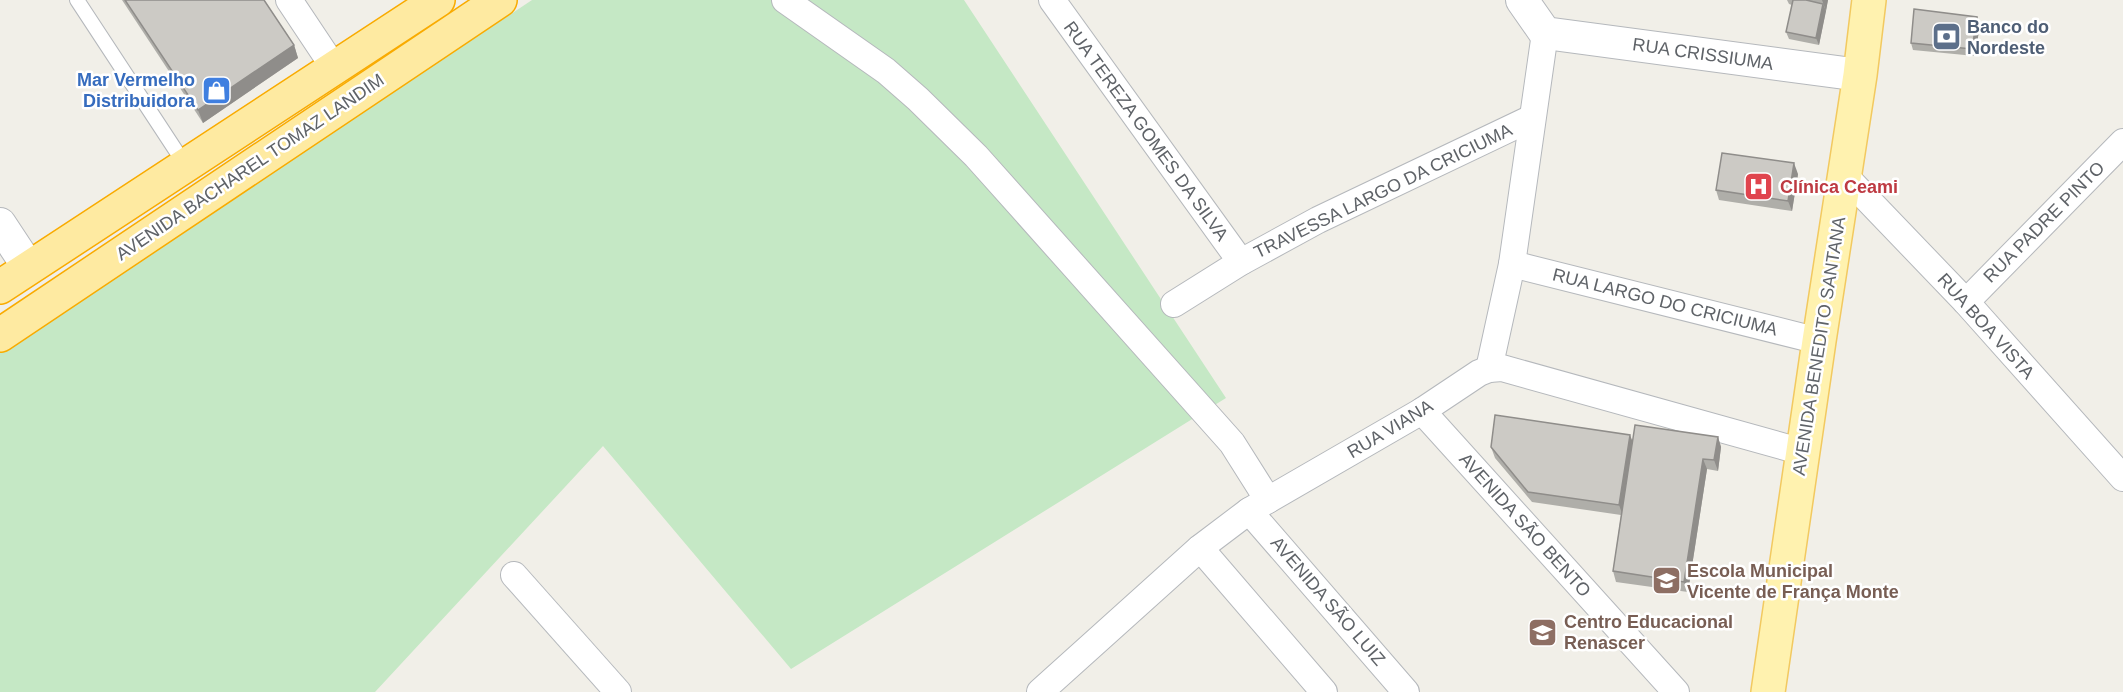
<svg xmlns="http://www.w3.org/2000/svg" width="2123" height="692" viewBox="0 0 2123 692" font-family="Arial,sans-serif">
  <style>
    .green { fill: #c5e8c5 }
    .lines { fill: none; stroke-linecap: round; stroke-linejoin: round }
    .service-casing { stroke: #b5b8bc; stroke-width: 16 }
    .minor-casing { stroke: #b5b8bc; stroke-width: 28 }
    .tertiary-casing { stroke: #b5b8bc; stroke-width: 34 }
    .primary-casing { stroke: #f2c960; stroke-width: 36 }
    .trunk-casing { stroke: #f9ab00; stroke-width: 36 }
    .service { stroke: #fff; stroke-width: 14 }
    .minor { stroke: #fff; stroke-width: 26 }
    .tertiary { stroke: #fff; stroke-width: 32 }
    .primary { stroke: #fff2af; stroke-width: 33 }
    .trunk { stroke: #feeaa1; stroke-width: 33 }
    .wall { fill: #afaea9 }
    .shaded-wall { fill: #8f8d8a }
    .building { fill: #cccac5; stroke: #8f8d8a; stroke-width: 1.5 }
    .labels { text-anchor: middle; stroke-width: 5; stroke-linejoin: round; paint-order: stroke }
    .service-label { font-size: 18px; font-weight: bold; fill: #4e5e75; stroke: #fff; text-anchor: start }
    .street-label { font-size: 18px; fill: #5f6368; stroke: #fff }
    .shop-label { font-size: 18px; font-weight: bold; fill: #366cbe; stroke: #fff; text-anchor: end }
    .health-label { font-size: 18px; font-weight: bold; fill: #be3a42; stroke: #fff; text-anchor: start }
    .education-label { font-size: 18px; font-weight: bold; fill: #785e54; stroke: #fff; text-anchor: start }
  </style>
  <rect width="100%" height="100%" fill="#f1efe8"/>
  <!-- green -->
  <polygon class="green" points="532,0 964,0 1226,398 791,669 603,446 375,692 0,692 0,353"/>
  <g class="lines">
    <defs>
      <polyline id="service" points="77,0 186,166"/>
      <g id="minor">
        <polyline points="289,0 335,69"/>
        <polyline points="785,0 886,71 918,99 976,156 1232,443 1268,500"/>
        <polyline points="1052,0 1241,262"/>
        <polyline points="1846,177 1966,302 2123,478"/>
        <polyline points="1512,264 1819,341"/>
        <polyline points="1966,302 2123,142"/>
        <polyline points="1174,304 1241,262 1318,220 1532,118"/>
        <polyline points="1489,369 1512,264 1545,33"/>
        <polyline points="1422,411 1676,692"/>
        <polyline points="1249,511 1406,692"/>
        <polyline points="1200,548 1324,692"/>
        <polyline points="514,575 618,692"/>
        <polyline points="1040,692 1200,548 1249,511 1422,411 1479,373 1489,369 1502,368 1803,452"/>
      </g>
      <g id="tertiary">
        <polyline points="1522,0 1545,33 1860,75"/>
        <polyline points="0,224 29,268"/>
      </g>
      <polyline id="primary" points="1768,692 1819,341 1860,75 1869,0"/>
      <g id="trunk">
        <polyline points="0,287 438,0"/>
        <polyline points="0,335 500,0"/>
      </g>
    </defs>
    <!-- service casing -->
    <use href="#service" class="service-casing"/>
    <!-- minor casing -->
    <use href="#minor" class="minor-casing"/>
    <!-- tertiary casing -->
    <use href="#tertiary" class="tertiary-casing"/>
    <!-- primary casing -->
    <use href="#primary" class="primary-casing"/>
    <!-- trunk casing -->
    <use href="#trunk" class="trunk-casing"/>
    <!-- service -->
    <use href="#service" class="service"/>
    <!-- minor -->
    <use href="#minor" class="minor"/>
    <!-- tertiary -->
    <use href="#tertiary" class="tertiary"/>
    <!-- primary -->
    <use href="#primary" class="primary"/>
    <!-- trunk -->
    <use href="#trunk" class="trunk"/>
  </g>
  <!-- wall -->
  <g class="wall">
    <polygon points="122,0 264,0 294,45 298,58 203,123"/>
    <polygon points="1787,0 1828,0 1819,45 1789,39 1786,32 1792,5 1789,4"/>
    <polygon points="1977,17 1980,24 1975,56 1913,50 1911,43"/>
    <polygon points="1798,174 1792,211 1719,200 1716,190"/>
    <polygon points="1630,435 1632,442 1718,437 1721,447 1718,471 1707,469 1688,592 1616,582 1613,571 1621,515 1532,502 1495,458 1491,447"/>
  </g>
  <!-- shaded-wall -->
  <g class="shaded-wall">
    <polygon points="1822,0 1828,0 1826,11"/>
    <polygon points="1823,4 1826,11 1819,45 1816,38"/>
    <polygon points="1977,17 1980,24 1975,56 1972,49"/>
    <polygon points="294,45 298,58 203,123 198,110"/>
    <polygon points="1794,163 1798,174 1792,211 1788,201"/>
    <polygon points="1630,435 1634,445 1623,516 1619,505"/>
    <polygon points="1718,437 1721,447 1718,471 1714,460"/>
    <polygon points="1703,459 1707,469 1688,592 1684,582"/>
  </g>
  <!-- building -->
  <g class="building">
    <polygon points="125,0 264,0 294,45 198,110"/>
    <polygon points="1793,0 1806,0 1823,4 1816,38 1786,32"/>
    <polygon points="1914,9 1977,17 1972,49 1911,43"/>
    <polygon points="1722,153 1794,163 1788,201 1716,190"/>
    <polygon points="1495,415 1630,435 1619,505 1528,492 1491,447"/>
    <polygon points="1635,425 1718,437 1714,460 1703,459 1684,582 1613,571"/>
  </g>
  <!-- icons -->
  <defs>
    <symbol id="bank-square" viewBox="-11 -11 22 22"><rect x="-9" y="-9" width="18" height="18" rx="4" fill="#5c6f8a" stroke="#fff"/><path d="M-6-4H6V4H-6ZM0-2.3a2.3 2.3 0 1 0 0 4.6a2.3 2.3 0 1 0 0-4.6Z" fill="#fff"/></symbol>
    <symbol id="shop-square" viewBox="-11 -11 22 22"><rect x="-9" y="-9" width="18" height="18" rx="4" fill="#3f7fe0" stroke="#fff"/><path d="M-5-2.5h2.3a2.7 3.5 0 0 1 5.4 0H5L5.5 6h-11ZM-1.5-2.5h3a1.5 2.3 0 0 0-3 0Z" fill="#fff"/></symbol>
    <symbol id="hospital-square" viewBox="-11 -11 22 22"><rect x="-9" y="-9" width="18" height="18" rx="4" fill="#e0444e" stroke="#fff"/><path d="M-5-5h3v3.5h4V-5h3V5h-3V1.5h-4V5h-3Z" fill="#fff"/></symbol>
    <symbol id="school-square" viewBox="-11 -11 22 22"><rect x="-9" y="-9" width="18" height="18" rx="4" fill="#8d6e63" stroke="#fff"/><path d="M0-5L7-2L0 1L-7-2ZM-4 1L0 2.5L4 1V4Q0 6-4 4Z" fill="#fff"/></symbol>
  </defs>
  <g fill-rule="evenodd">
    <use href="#bank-square" x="1930" y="20" width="33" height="33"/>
    <use href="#shop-square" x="200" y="74" width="33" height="33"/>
    <use href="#hospital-square" x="1742" y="170" width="33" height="33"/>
    <use href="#school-square" x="1650" y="564" width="33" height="33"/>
    <use href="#school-square" x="1526" y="616" width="33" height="33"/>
  </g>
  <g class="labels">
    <!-- service labels -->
    <g class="service-label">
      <text x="1967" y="33">Banco do<tspan x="1967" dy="21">Nordeste</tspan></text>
    </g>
    <!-- street labels -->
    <g class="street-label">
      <text transform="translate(1703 54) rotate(8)" y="6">RUA CRISSIUMA</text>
      <text transform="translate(1146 131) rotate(54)" y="6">RUA TEREZA GOMES DA SILVA</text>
      <text transform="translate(250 167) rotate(-34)" y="6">AVENIDA BACHAREL TOMAZ LANDIM</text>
      <text transform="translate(1383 191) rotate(-26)" y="6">TRAVESSA LARGO DA CRICIUMA</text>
      <text transform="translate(2044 222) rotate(-45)" y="6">RUA PADRE PINTO</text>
      <text transform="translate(1665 302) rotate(14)" y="6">RUA LARGO DO CRICIUMA</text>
      <text transform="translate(1986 326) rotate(48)" y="6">RUA BOA VISTA</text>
      <text transform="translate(1819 346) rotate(-81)" y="6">AVENIDA BENEDITO SANTANA</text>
      <text transform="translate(1390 429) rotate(-31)" y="6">RUA VIANA</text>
      <text transform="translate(1525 525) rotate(48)" y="6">AVENIDA SÃO BENTO</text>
      <text transform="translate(1328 601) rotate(49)" y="6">AVENIDA SÃO LUIZ</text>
    </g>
    <!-- shop labels -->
    <g class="shop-label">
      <text x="195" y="86">Mar Vermelho<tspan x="195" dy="21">Distribuidora</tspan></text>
    </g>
    <!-- health labels -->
    <g class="health-label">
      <text x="1780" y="193">Clínica Ceami</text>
    </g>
    <!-- education labels -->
    <g class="education-label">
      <text x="1687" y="577">Escola Municipal<tspan x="1687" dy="21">Vicente de França Monte</tspan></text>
      <text x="1564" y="628">Centro Educacional<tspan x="1564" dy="21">Renascer</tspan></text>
    </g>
  </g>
</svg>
